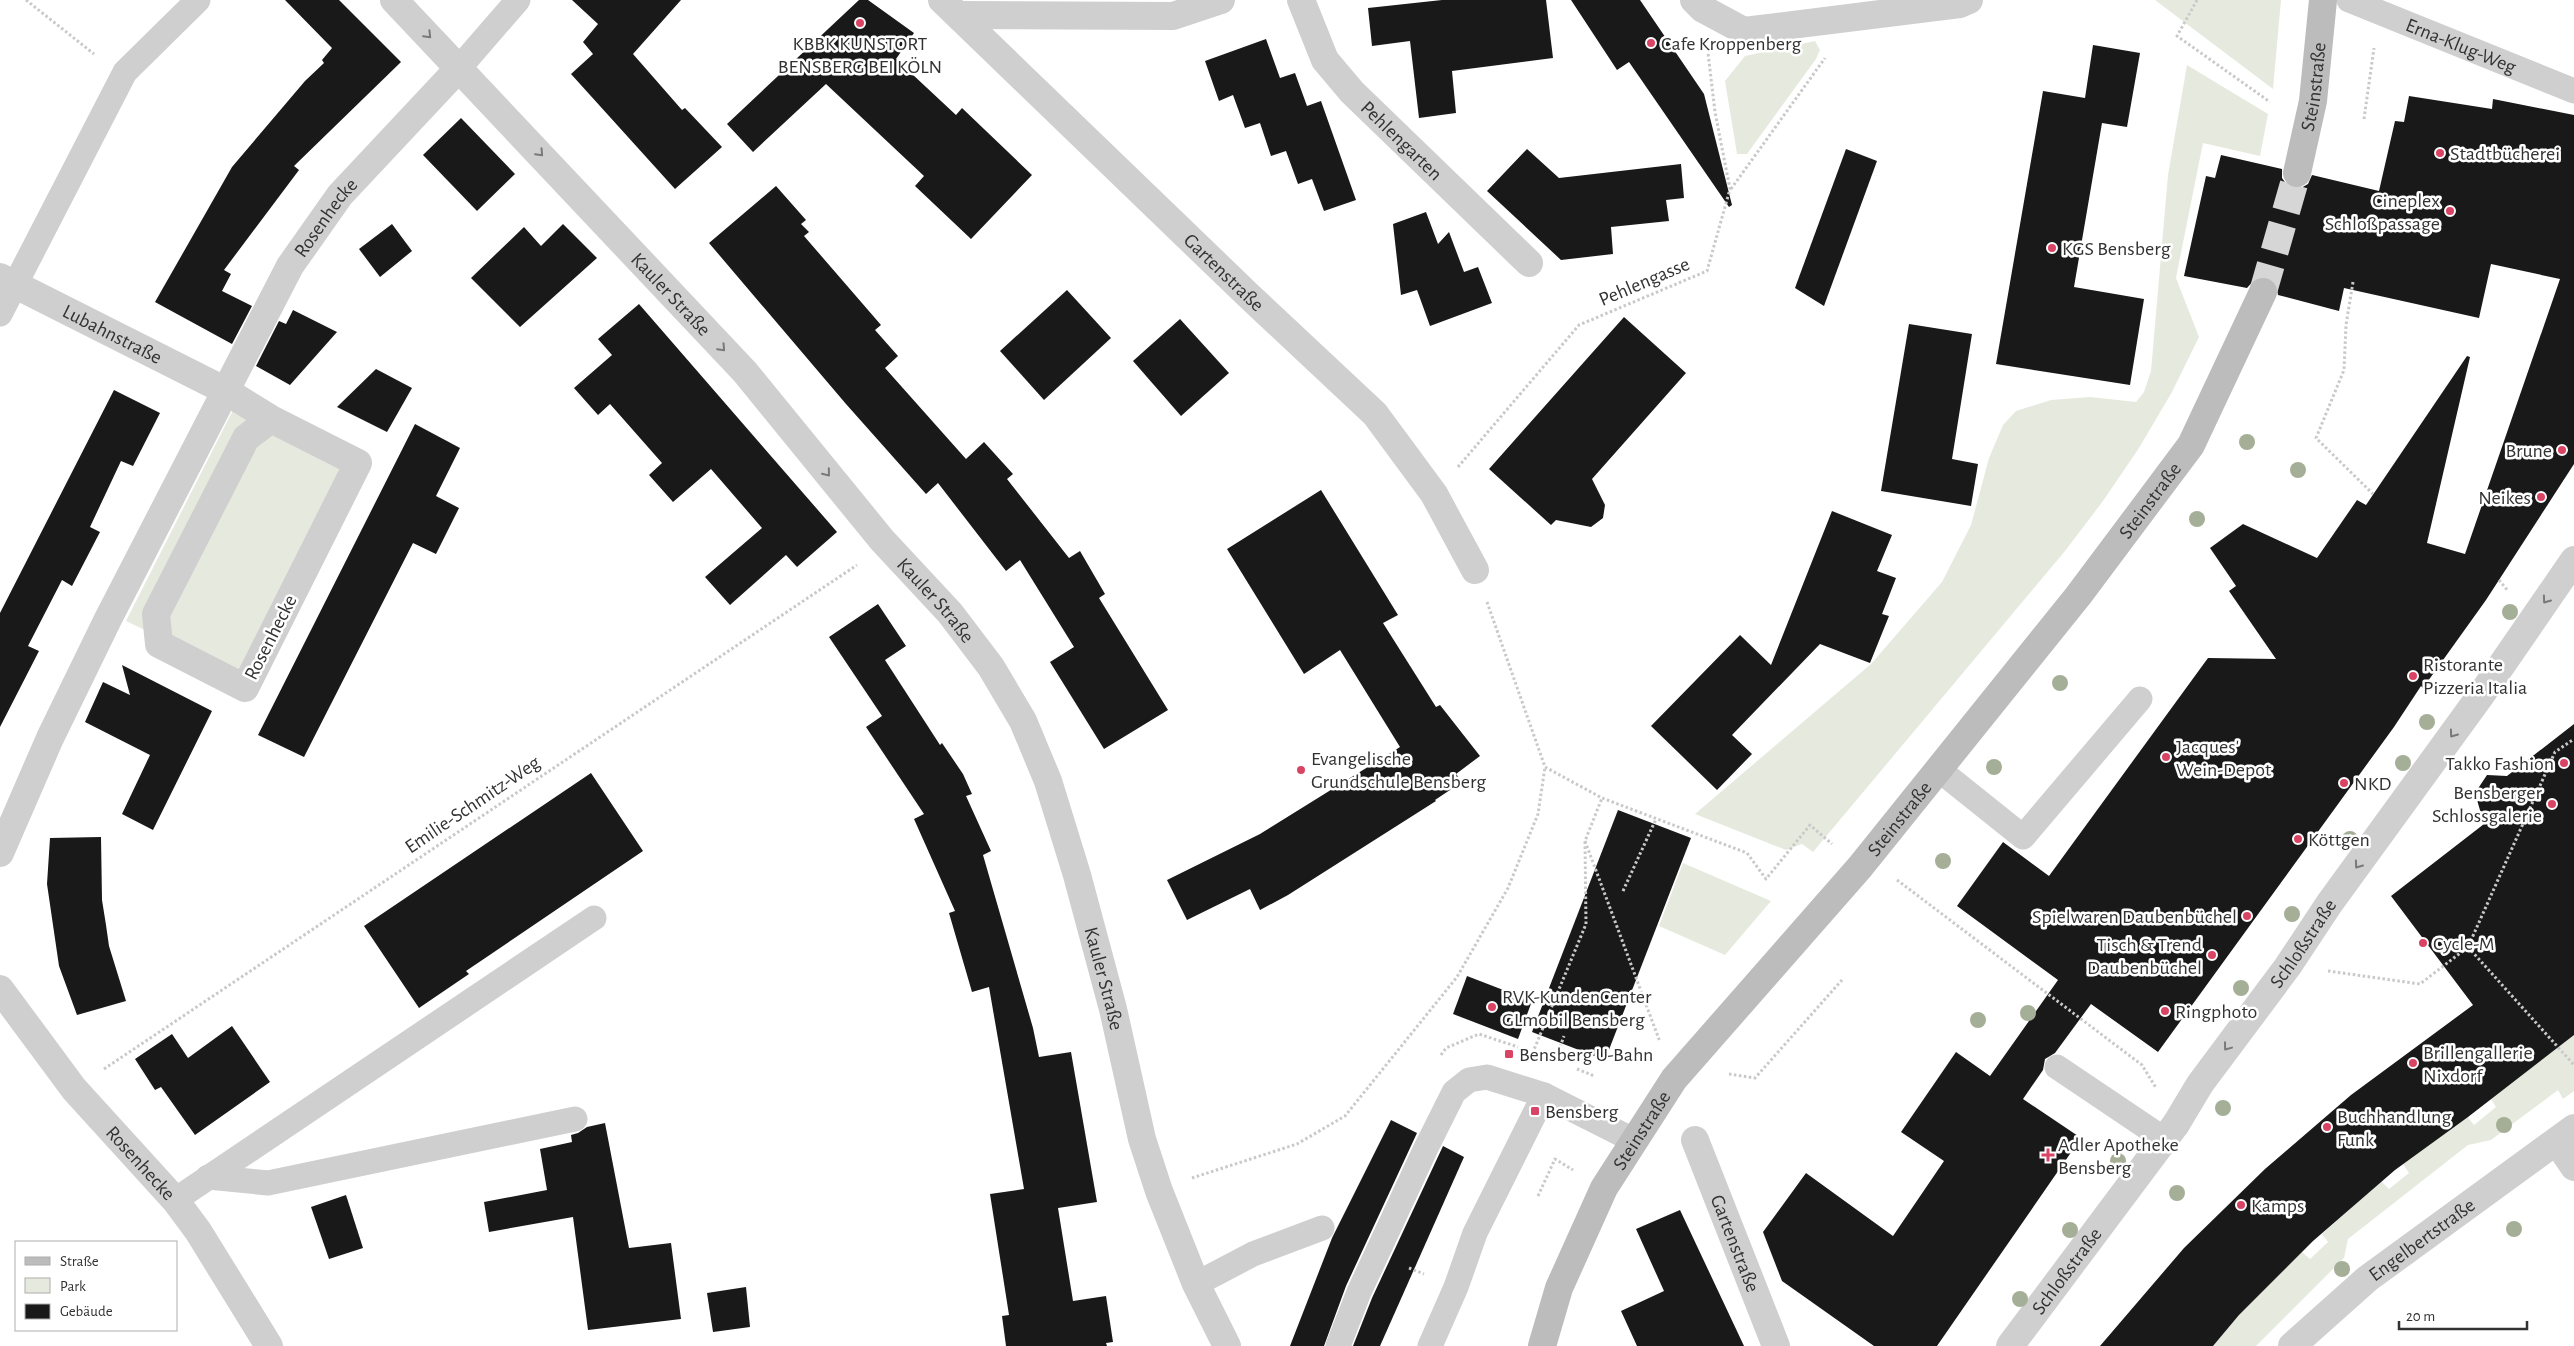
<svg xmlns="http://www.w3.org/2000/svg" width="2574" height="1346" viewBox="0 0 2574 1346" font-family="'Alegreya Sans',sans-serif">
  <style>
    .green { fill: #e6eade }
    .building { fill: #191919 }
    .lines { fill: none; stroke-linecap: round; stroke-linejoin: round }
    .secondary-tunnel { stroke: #d6d6d6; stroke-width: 28; stroke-dasharray: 28 14; stroke-linecap: butt }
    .path { stroke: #c9c9c9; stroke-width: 3; stroke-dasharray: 2.5 2.5; stroke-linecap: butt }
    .service { stroke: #cfcfcf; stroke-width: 25 }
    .pedestrian { stroke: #cfcfcf; stroke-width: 28 }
    .minor { stroke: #cfcfcf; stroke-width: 28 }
    .secondary { stroke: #bcbcbc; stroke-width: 28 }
    .tree { fill: #a5ae97 }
    .oneway { stroke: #797979 }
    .poi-dot { fill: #d94364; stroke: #fff; stroke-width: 2 }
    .labels { text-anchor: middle; stroke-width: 5; stroke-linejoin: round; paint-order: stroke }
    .poi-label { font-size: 20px; fill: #323232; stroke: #fff; text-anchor: start }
    .street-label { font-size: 20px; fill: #323232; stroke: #fff }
  </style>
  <rect width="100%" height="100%" fill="#fff"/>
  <!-- green -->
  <g class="green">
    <polygon points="2155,0 2281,0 2273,89"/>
    <polygon points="1815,41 1820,50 1816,59 1747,154 1737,154 1725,81 1745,56"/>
    <polygon points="2187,65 2268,114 2260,156 2203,143 2176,278 2199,337 2172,392 2139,448 2103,501 2065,551 1813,852 1802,844 1786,850 1695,814 1871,664 1942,582 1971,525 1989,458 2003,425 2016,411 2051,400 2090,397 2136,402 2144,392 2151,371 2168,175"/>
    <polygon points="233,410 255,421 149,632 126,621"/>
    <polygon points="275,433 338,463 343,475 245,668 232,672 167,641 164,615 252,444"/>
    <polygon points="1683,863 1771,901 1725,955 1659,926"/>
    <polygon points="2574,1035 2574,1091 2563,1099 2558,1090 2491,1140 2468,1145 2348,1239 2344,1258 2256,1346 2213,1346 2240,1314 2302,1252 2310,1259 2328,1242 2322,1234 2381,1181 2389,1189 2409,1173 2403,1164 2467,1116 2474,1125 2496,1107 2491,1099"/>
  </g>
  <!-- building -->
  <g class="building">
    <polygon points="285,0 339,0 401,62 294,166 299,170 224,270 231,274 222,291 252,306 232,344 155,302 232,167 305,81 324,63 322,60 332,48"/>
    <polygon points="572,0 681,0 633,54 682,110 685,108 722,147 675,189 571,74 593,54 583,42 598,24"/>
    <polygon points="859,0 868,0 914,33 896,59 956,115 962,108 1032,175 971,239 915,186 924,176 826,84 753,152 727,124"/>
    <polygon points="1442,0 1546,0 1553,58 1452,71 1456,113 1419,118 1410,41 1372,46 1368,8"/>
    <polygon points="1571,0 1640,0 1704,94 1732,205 1729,207 1629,62 1617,70"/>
    <polygon points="1266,39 1280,78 1295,73 1307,106 1321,101 1356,200 1324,211 1312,179 1298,184 1286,151 1271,156 1260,123 1245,128 1233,95 1219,101 1205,61"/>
    <polygon points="2093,45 2140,53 2127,127 2102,123 2074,287 2144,299 2130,385 1996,364 2043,91 2085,98"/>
    <polygon points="2409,96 2492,109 2493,99 2574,115 2574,464 2486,600 2423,688 2421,686 2394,727 2158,1052 2091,1004 2055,1053 2045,1059 2043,1070 2023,1099 2081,1138 1937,1346 1874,1346 1782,1281 1763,1232 1806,1173 1893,1236 1944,1161 1901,1132 1956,1052 1990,1076 2058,980 1957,906 2003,842 2049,876 2208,658 2276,659 2229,591 2236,586 2210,548 2243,524 2317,558 2357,500 2366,505 2467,356 2470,357 2427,543 2465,554 2560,279 2491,264 2479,318 2344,288 2339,311 2278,295 2276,284 2269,278 2262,276 2255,279 2247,288 2184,276 2206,176 2215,178 2221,155 2282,169 2282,178 2287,185 2293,188 2301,188 2308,184 2312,175 2379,191 2395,121 2404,122"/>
    <polygon points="461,118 515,174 477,211 423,155"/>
    <polygon points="1527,149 1559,178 1681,164 1684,198 1666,200 1669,221 1611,227 1613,254 1561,260 1487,191"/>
    <polygon points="1846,149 1877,161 1824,306 1795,288"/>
    <polygon points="776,186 806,220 801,224 809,232 804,236 881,325 875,330 898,356 885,368 966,459 984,442 1013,474 1007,479 1069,558 1080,551 1105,594 1099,598 1168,710 1104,749 1050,662 1074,647 1020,560 1006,571 938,483 926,494 846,404 709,243"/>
    <polygon points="1426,212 1438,244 1449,232 1464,272 1478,267 1492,303 1430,326 1417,290 1401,295 1393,224"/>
    <polygon points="392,224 412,251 380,277 359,249"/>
    <polygon points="563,224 597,258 520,327 471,278 524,227 541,246"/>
    <polygon points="1067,290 1111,338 1044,400 1000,351"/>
    <polygon points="639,304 837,532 797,567 786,555 730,605 705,577 762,528 711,469 673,502 649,475 662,463 610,404 598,415 574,388 612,355 598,339"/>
    <polygon points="293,310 337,332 290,385 256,366 279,321 286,324"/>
    <polygon points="1624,317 1686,373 1592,479 1605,505 1603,518 1591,527 1556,520 1551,525 1489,469"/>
    <polygon points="1180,319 1229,373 1181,416 1133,361"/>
    <polygon points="1909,324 1972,334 1952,459 1978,464 1971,506 1881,491"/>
    <polygon points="376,369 412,388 387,432 337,407"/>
    <polygon points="114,390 160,413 133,466 121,461 90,527 100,532 72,586 62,580 28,646 39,651 0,727 0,613"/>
    <polygon points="415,424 460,448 436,496 459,508 436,554 413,543 304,757 258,735"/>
    <polygon points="1321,490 1398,615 1383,623 1436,707 1440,705 1480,756 1456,774 1462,782 1435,800 1436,801 1288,895 1260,910 1250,889 1187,920 1167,880 1260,834 1400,747 1340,650 1304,674 1227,549"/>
    <polygon points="1832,511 1892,535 1877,571 1896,578 1882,614 1889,616 1870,663 1820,644 1732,735 1752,754 1717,790 1651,726 1740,635 1771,665"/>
    <polygon points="878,604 906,646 885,660 940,745 942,743 963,774 972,794 966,796 991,851 983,855 1033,1028 1039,1057 1071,1052 1097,1202 1058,1208 1073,1301 1106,1296 1113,1342 1106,1343 1107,1346 1006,1346 1002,1316 1009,1315 990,1194 1024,1189 989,987 972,992 949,913 955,911 914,819 924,814 866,727 882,716 829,637"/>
    <polygon points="122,665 212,711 153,830 122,814 150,755 85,722 103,682 130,695"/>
    <polygon points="2574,724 2574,1035 2468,1117 2395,1170 2313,1241 2239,1315 2213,1346 2100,1346 2184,1248 2265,1169 2351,1095 2473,1005 2391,896 2484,824 2475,793 2487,775 2507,776"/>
    <polygon points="591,773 643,851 466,971 469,974 419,1008 364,926"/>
    <polygon points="1618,810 1691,838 1605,1060 1532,1032"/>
    <polygon points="101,837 102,900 106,925 109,946 126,1001 77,1015 59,966 47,884 50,838"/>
    <polygon points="1467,976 1532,1001 1518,1039 1453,1014"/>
    <polygon points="232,1026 270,1082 195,1135 161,1087 155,1090 135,1059 172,1034 188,1058"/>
    <polygon points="1391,1120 1417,1133 1346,1286 1324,1346 1290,1346 1332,1238"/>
    <polygon points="605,1123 629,1248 671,1243 681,1319 588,1330 573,1217 489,1232 484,1202 547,1190 540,1149 572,1142 571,1135 578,1133 587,1127"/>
    <polygon points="1443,1146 1464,1157 1380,1346 1353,1346 1372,1298"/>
    <polygon points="346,1195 363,1248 329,1259 311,1207"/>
    <polygon points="1680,1210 1744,1346 1637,1346 1621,1311 1664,1291 1636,1229"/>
    <polygon points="746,1287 750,1327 713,1332 707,1293"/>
  </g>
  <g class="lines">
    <!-- secondary-tunnel -->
    <polyline class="secondary-tunnel" points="2263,292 2297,173"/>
    <!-- path -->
    <g class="path">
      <polyline points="26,0 94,54"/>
      <polyline points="2197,0 2177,36 2270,102"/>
      <polyline points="2364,119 2374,48"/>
      <polyline points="1731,189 1825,58"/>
      <polyline points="2353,282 2346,325 2344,370 2316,438 2373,494"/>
      <polyline points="1458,467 1579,325 1707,271 1730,189 1715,112 1708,53"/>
      <polyline points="2499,580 2508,591"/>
      <polyline points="1487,602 1545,767 1602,798 1747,853 1766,879 1810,825 1832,844"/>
      <polyline points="1585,841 1660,1042"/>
      <polyline points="1897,880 2142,1065 2156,1088"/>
      <polyline points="1623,891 1656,819"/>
      <polyline points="2468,947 2574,1065"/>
      <polyline points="2328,971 2420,984 2468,947 2555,752 2574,739"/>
      <polyline points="1534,1053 1533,1052 1586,924 1585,841 1602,798"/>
      <polyline points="1441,1055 1446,1048 1479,1034 1518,1047"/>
      <polyline points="1555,1061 1564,1036"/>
      <polyline points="104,1069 857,565"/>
      <polyline points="1577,1069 1592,1075 1591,1078"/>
      <polyline points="1729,1074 1755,1078 1842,980"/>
      <polyline points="1192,1178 1297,1144 1345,1116 1457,977 1508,888 1538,814 1545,767"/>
      <polyline points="1538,1196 1555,1159 1573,1170"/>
      <polyline points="1409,1268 1424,1274"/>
    </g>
    <!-- service -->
    <g class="service">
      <path id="s1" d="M2349,0L2574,91"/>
      <polyline points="460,67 518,0"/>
      <polyline points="0,314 125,72 198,0"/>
      <polyline points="1938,769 2023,837 2140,699"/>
      <polyline points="2057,1067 2164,1139"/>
      <polyline points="208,1177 268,1183 575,1119"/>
      <polyline points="175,1200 594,918"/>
      <polyline points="1196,1284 1253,1254 1322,1228"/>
      <polyline points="1338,1346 1359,1292 1426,1148 1454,1092 1469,1080 1487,1077 1544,1095 1633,1140"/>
      <polyline points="1430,1346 1456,1287 1475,1233 1544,1095"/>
    </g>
    <!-- pedestrian -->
    <path class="pedestrian" id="s2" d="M2176,1124L2200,1084L2288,966L2329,904L2481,695L2574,560"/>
    <!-- minor -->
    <g class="minor">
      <path id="s3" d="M394,0L745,372L882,540L950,613L991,667L1023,721L1048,781L1077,875L1113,1009L1142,1139L1159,1191L1196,1284L1227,1346"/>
      <path id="s4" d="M942,0L1249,296L1375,414L1434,494L1475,570"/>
      <path id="s5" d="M1301,0L1325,60L1352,92L1529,263"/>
      <polyline points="1694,0 1703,9 1744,31 1960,4 1969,0"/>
      <polyline points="958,15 1173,16 1221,0"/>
      <path id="s6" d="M0,277L226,391L271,419L358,463L245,688L159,644L156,614L246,438L271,419"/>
      <path id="s7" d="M0,853L50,738L108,619L290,266L340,195L460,67"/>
      <path id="s8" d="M0,989L74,1089L175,1200L198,1231L269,1346"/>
      <path id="s9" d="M1695,1140L1776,1346"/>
      <polyline points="2557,1142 2574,1167"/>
      <path id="s10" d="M2010,1346L2176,1124"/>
      <path id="s11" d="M2292,1346L2367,1279L2574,1128"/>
    </g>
    <!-- secondary -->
    <g class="secondary">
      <path id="s12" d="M2297,173L2313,101L2323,0"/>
      <path id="s13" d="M1542,1346L1559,1288L1604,1188L1674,1079L1860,867L2078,596L2191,445L2263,292"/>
    </g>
  </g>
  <!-- trees -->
  <g class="tree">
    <circle cx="2247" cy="442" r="8"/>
    <circle cx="2298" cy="470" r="8"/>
    <circle cx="2197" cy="519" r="8"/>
    <circle cx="2510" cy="612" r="8"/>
    <circle cx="2060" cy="683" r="8"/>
    <circle cx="2427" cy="722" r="8"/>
    <circle cx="2403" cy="763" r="8"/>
    <circle cx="1994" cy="767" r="8"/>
    <circle cx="2350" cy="839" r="8"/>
    <circle cx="1943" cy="861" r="8"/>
    <circle cx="2292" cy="914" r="8"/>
    <circle cx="2241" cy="988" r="8"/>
    <circle cx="2028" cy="1013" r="8"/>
    <circle cx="1978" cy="1020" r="8"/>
    <circle cx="2223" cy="1108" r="8"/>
    <circle cx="2504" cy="1125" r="8"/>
    <circle cx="2118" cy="1161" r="8"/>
    <circle cx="2177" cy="1193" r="8"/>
    <circle cx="2514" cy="1229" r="8"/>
    <circle cx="2070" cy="1230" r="8"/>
    <circle cx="2342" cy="1269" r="8"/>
    <circle cx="2020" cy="1299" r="8"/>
  </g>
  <!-- one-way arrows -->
  <defs><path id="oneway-chevron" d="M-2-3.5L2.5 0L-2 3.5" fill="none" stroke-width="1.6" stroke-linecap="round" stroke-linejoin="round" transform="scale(1.25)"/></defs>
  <g class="oneway">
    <use href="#oneway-chevron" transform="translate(428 35) rotate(46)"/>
    <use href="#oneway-chevron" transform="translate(540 153) rotate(47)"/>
    <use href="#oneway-chevron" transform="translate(722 348) rotate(47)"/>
    <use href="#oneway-chevron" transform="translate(827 473) rotate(51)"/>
    <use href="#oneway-chevron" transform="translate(2546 600) rotate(126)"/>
    <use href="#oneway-chevron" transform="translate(2453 734) rotate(126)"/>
    <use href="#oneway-chevron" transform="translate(2358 865) rotate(126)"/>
    <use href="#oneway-chevron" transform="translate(2227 1047) rotate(127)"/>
  </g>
  <!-- markers -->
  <g class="poi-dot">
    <circle cx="860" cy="23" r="5"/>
    <circle cx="1651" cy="43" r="5"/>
    <circle cx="2440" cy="153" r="5"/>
    <circle cx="2450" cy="211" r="5"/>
    <circle cx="2052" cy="248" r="5"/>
    <circle cx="2562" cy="450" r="5"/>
    <circle cx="2541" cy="497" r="5"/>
    <circle cx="2413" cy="676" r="5"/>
    <circle cx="2166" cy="757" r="5"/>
    <circle cx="2564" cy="763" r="5"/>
    <circle cx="1301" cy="770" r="5"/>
    <circle cx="2344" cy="783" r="5"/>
    <circle cx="2552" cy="804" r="5"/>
    <circle cx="2298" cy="839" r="5"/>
    <circle cx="2247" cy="916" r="5"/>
    <circle cx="2423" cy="943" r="5"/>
    <circle cx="2212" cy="955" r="5"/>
    <circle cx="1492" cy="1007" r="5"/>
    <circle cx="2165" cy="1011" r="5"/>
    <rect x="1504" y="1049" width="10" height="10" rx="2.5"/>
    <circle cx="2413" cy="1063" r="5"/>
    <rect x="1530" y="1106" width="10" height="10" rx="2.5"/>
    <circle cx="2327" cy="1127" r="5"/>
    <path d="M2045.5 1147.5h5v5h5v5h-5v5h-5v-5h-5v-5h5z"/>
    <circle cx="2241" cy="1205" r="5"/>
  </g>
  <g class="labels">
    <!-- poi labels -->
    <g class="poi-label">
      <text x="860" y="50" text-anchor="middle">KBBK KUNSTORT<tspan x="860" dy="23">BENSBERG BEI KÖLN</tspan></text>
      <text x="1661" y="50">Cafe Kroppenberg</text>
      <text x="2450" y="160">Stadtbücherei</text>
      <text x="2440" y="207" text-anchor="end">Cineplex<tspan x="2440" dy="23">Schloßpassage</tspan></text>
      <text x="2062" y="255">KGS Bensberg</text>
      <text x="2552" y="457" text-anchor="end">Brune</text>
      <text x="2531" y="504" text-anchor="end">Neikes</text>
      <text x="2423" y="671">Ristorante<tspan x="2423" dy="23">Pizzeria Italia</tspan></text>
      <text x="2176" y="753">Jacques'<tspan x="2176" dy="23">Wein-Depot</tspan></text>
      <text x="1311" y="765">Evangelische<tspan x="1311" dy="23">Grundschule Bensberg</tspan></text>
      <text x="2554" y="770" text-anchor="end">Takko Fashion</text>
      <text x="2354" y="790">NKD</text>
      <text x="2542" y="799" text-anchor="end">Bensberger<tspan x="2542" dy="23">Schlossgalerie</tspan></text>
      <text x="2308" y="846">Köttgen</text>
      <text x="2237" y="923" text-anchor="end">Spielwaren Daubenbüchel</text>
      <text x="2433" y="950">Cycle-M</text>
      <text x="2202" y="951" text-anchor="end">Tisch &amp; Trend<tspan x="2202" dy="23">Daubenbüchel</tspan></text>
      <text x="1502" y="1003">RVK-KundenCenter<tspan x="1502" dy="23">GLmobil Bensberg</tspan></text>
      <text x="2175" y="1018">Ringphoto</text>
      <text x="2423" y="1059">Brillengallerie<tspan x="2423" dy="23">Nixdorf</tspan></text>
      <text x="1519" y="1061">Bensberg U-Bahn</text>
      <text x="1545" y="1118">Bensberg</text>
      <text x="2337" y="1123">Buchhandlung<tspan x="2337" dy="23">Funk</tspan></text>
      <text x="2058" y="1151">Adler Apotheke<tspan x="2058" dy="23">Bensberg</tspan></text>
      <text x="2251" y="1212">Kamps</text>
    </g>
    <!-- street labels -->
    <g class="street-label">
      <text dy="7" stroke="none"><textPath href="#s1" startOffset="121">Erna-Klug-Weg</textPath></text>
      <text dy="7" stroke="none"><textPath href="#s12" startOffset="88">Steinstraße</textPath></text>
      <text dy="7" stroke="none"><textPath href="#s5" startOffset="176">Pehlengarten</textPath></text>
      <text dy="7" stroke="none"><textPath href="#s7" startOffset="715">Rosenhecke</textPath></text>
      <text dy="7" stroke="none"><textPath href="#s4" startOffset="392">Gartenstraße</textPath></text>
      <text transform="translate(1644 281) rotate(-23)" y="7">Pehlengasse</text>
      <text dy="7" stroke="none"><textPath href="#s3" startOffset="404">Kauler Straße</textPath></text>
      <text dy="7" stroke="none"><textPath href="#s6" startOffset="126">Lubahnstraße</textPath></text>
      <text dy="7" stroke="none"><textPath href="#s13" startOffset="1049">Steinstraße</textPath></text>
      <text dy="7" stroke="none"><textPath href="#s3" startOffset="809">Kauler Straße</textPath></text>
      <text transform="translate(270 637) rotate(-63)" y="7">Rosenhecke</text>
      <text transform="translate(472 804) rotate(-34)" y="7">Emilie-Schmitz-Weg</text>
      <text dy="7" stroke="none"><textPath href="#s13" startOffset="644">Steinstraße</textPath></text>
      <text dy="7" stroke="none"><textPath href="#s2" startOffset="221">Schloßstraße</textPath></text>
      <text dy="7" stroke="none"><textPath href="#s3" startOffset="1229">Kauler Straße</textPath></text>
      <text dy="7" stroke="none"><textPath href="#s13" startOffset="239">Steinstraße</textPath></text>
      <text dy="7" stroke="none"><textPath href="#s8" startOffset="224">Rosenhecke</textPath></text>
      <text dy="7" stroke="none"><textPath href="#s11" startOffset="168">Engelbertstraße</textPath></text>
      <text dy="7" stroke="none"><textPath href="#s9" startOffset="111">Gartenstraße</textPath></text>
      <text dy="7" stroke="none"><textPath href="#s10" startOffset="94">Schloßstraße</textPath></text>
    </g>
  </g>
  <!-- legend -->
  <rect x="15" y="1241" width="162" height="90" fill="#ffffff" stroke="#adadad"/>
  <rect x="25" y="1257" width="25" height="8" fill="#bcbcbc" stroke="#adadad"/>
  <text x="60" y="1266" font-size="15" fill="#323232">Straße</text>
  <rect x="25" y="1278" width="25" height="15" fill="#e6eade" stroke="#adadad"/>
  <text x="60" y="1291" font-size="15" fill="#323232">Park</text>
  <rect x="25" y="1304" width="25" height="15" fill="#191919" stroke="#adadad"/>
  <text x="60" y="1316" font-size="15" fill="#323232">Gebäude</text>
  <!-- scale -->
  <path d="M2399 1321v8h128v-8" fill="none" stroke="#323232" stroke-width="2.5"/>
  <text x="2406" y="1321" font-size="15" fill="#323232" stroke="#ffffff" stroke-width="4" paint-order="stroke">20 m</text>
</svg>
